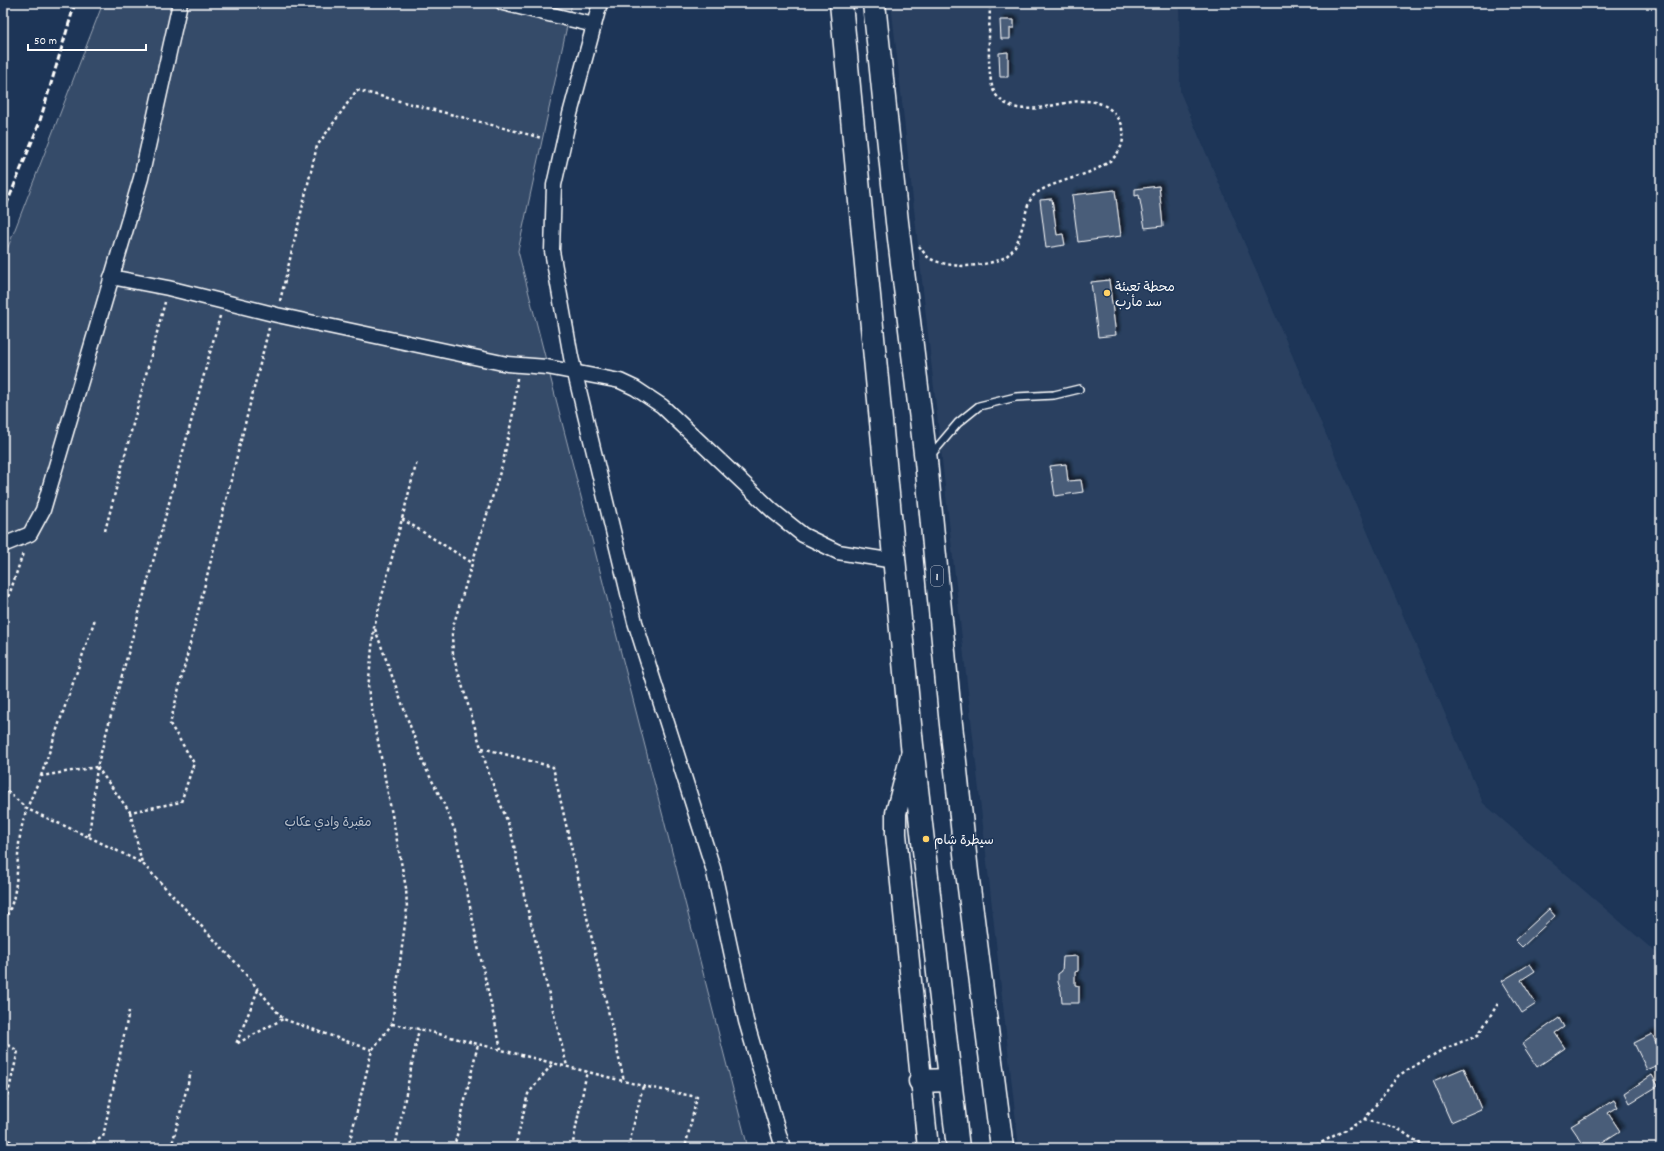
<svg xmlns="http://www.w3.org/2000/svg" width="1664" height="1151" viewBox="0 0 1664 1151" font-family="Dekko,'Playpen Sans Arabic',sans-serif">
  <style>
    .built { fill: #2a4161 }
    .green { fill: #364b69; stroke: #9aa5b4 }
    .building { fill: #4a5d79; stroke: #fff; filter: url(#shadow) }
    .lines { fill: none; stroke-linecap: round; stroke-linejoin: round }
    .service-casing { stroke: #fff; stroke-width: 10 }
    .minor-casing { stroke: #fff; stroke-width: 17 }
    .secondary-casing { stroke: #fff; stroke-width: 23 }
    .trunk-casing { stroke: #fff; stroke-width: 25 }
    .path { stroke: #fff; stroke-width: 2.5; stroke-dasharray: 3 3; stroke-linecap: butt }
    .service { stroke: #1d3557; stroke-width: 7 }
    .minor { stroke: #1d3557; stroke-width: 14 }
    .secondary { stroke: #1d3557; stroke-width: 20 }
    .trunk { stroke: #1d3557; stroke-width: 22 }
    .rail { stroke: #fff; stroke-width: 3; stroke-dasharray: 6 3; stroke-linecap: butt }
    .poi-dot { fill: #ffd166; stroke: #1d3557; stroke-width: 1.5 }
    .labels { text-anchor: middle; stroke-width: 3; stroke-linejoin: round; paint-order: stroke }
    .shield { fill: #1d3557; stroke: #bbc2cd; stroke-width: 1 }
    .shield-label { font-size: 12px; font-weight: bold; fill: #fff }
    .poi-label { font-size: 13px; fill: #fff; stroke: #1d3557; text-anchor: start }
    .park-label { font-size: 13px; fill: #b9c0ca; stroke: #1d3557 }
  </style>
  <defs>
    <filter id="shadow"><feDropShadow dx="3.5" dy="-3.5" stdDeviation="2" flood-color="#0009"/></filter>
  </defs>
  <rect width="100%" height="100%" fill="#1d3557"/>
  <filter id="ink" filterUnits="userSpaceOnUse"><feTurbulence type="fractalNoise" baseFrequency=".025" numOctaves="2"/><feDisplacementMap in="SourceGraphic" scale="8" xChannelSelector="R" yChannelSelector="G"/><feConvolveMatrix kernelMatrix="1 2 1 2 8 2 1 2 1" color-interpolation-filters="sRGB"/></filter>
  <g filter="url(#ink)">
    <!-- built -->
    <polygon class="built" points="891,3 1179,3 1180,92 1483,803 1661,957 1661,1148 1019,1148"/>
    <!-- green -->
    <polygon class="green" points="103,3 572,3 518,251 748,1148 3,1148 3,260"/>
    <!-- building -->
    <g class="building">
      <polygon points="1000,20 1014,20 1014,28 1010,28 1010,39 1001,39"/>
      <polygon points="1008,52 1008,77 1000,77 999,53"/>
      <polygon points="1159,186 1163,226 1145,228 1139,195 1135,196 1135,189"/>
      <polygon points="1115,190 1121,236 1078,242 1072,195"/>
      <polygon points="1052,199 1057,235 1063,234 1065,245 1046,248 1040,200"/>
      <polygon points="1109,280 1116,335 1098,337 1091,282"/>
      <polygon points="1066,464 1068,481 1081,480 1083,492 1055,496 1050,466"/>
      <polygon points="1549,909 1555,916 1522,947 1515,940"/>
      <polygon points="1078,956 1078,971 1075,972 1075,985 1079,986 1079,1003 1062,1003 1061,991 1058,982 1058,974 1062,971 1063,957"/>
      <polygon points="1530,964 1535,971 1521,980 1536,1004 1522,1013 1502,981"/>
      <polygon points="1559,1018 1564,1027 1555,1033 1565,1048 1537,1067 1522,1044"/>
      <polygon points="1652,1034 1661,1053 1661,1064 1647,1070 1634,1043"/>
      <polygon points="1464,1068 1481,1109 1451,1122 1433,1081"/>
      <polygon points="1652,1075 1658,1086 1630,1103 1625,1093"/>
      <polygon points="1614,1100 1618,1107 1608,1113 1620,1131 1593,1148 1586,1148 1571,1126"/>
    </g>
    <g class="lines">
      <defs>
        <polyline id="service" points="930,456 958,423 979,406 1016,397 1054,395 1079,389"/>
        <g id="minor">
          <polyline points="503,3 594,25"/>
          <polyline points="600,3 570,114 554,185 552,251 571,357 635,622 713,868 746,1021 783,1148"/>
          <polyline points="111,277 168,288 277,315 507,364 547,367 620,381 635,388 662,406 773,511 803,535 838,552 894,561"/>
          <polyline points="3,545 30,534 43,510 141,178 180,3"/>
        </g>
        <polyline id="secondary" points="911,755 896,813 896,834 928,1148"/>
        <g id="trunk">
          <polyline points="841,3 912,745 958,1148"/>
          <polyline points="874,3 897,222 926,461 950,715 967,872 1002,1148"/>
          <polyline points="920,1081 950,1080"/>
        </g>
      </defs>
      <!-- service casing -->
      <use href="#service" class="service-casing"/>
      <!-- minor casing -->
      <use href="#minor" class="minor-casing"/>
      <!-- secondary casing -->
      <use href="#secondary" class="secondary-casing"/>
      <!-- trunk casing -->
      <use href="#trunk" class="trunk-casing"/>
      <!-- path -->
      <g class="path">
        <path d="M919,246C922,250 925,255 929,258C939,264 956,266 967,266C1012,262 1016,254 1026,212C1028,204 1031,196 1038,192C1066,174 1128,174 1123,129C1122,123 1118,117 1114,113C1083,79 1025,132 996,95C985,81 990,23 990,3"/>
        <polyline points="280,301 317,146 357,90 542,138"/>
        <polyline points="517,378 514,408 503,462 454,623 452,634 453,655 489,774 511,831 524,895 567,1066"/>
        <polyline points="402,519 471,562"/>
        <polyline points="105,531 165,302"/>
        <polyline points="3,614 23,553"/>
        <polyline points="375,629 425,767 443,802 455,831 477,942 501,1049"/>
        <polyline points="482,748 553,767 624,1081"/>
        <polyline points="97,767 130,812 181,802 194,763 170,724 269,328"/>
        <polyline points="41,776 95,619"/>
        <polyline points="3,787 27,809 89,837 97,767"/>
        <polyline points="130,812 142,863 238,965 283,1019 372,1050"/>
        <polyline points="89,837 142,863"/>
        <path d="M3,920C21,900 15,857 21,831C24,812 33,794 41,776L97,767L220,316"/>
        <polyline points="258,990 236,1044 283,1019"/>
        <polyline points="392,1024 419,1029 643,1086 697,1097 685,1148"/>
        <polyline points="3,1042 18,1051 3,1115"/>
        <polyline points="1364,1120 1397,1128 1426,1148"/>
        <polyline points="3,1138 26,1148"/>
        <polyline points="82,1148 103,1137 129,1011"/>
        <polyline points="171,1148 191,1072"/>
        <polyline points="348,1148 372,1050 392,1024 407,908 406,888 368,689 374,627 417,461"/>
        <polyline points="395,1148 419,1029"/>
        <polyline points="454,1148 478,1044"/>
        <polyline points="515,1148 528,1094 553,1063"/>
        <polyline points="572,1148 587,1071"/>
        <polyline points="628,1148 643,1086"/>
        <polyline points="1311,1148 1364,1120 1399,1075 1442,1050 1478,1035 1499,1002"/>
      </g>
      <!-- service -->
      <use href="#service" class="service"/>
      <!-- minor -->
      <use href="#minor" class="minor"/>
      <!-- secondary -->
      <use href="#secondary" class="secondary"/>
      <!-- trunk -->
      <use href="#trunk" class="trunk"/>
      <!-- rail -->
      <polyline class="rail" points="3,213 39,124 75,3"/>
    </g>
  </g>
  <!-- markers -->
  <g class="poi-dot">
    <circle cx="1107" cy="293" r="4"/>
    <circle cx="926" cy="839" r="4"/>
  </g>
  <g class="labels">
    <!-- shield labels -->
    <rect class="shield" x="931" y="566" width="12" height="20" rx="3"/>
    <g class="shield-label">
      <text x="937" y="580">1</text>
    </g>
    <!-- poi labels -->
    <g class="poi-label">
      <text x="1115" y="291">محطة تعبئة<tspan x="1115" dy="15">سد مأرب</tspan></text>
      <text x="934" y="844">سيطرة شام</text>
    </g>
    <!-- park labels -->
    <g class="park-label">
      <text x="328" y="826">مقبرة وادي عكاب</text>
    </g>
  </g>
  <!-- margin -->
  <rect width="1664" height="1151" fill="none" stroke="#1d3557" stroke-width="16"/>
  <rect x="8" y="8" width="1648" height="1135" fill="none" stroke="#fff" stroke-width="1.5" filter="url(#ink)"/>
  <!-- scale -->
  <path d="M28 44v6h118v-6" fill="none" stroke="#ffffff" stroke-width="2"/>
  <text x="34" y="44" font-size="12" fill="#ffffff" stroke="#1d3557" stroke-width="3" paint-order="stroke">50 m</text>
</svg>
